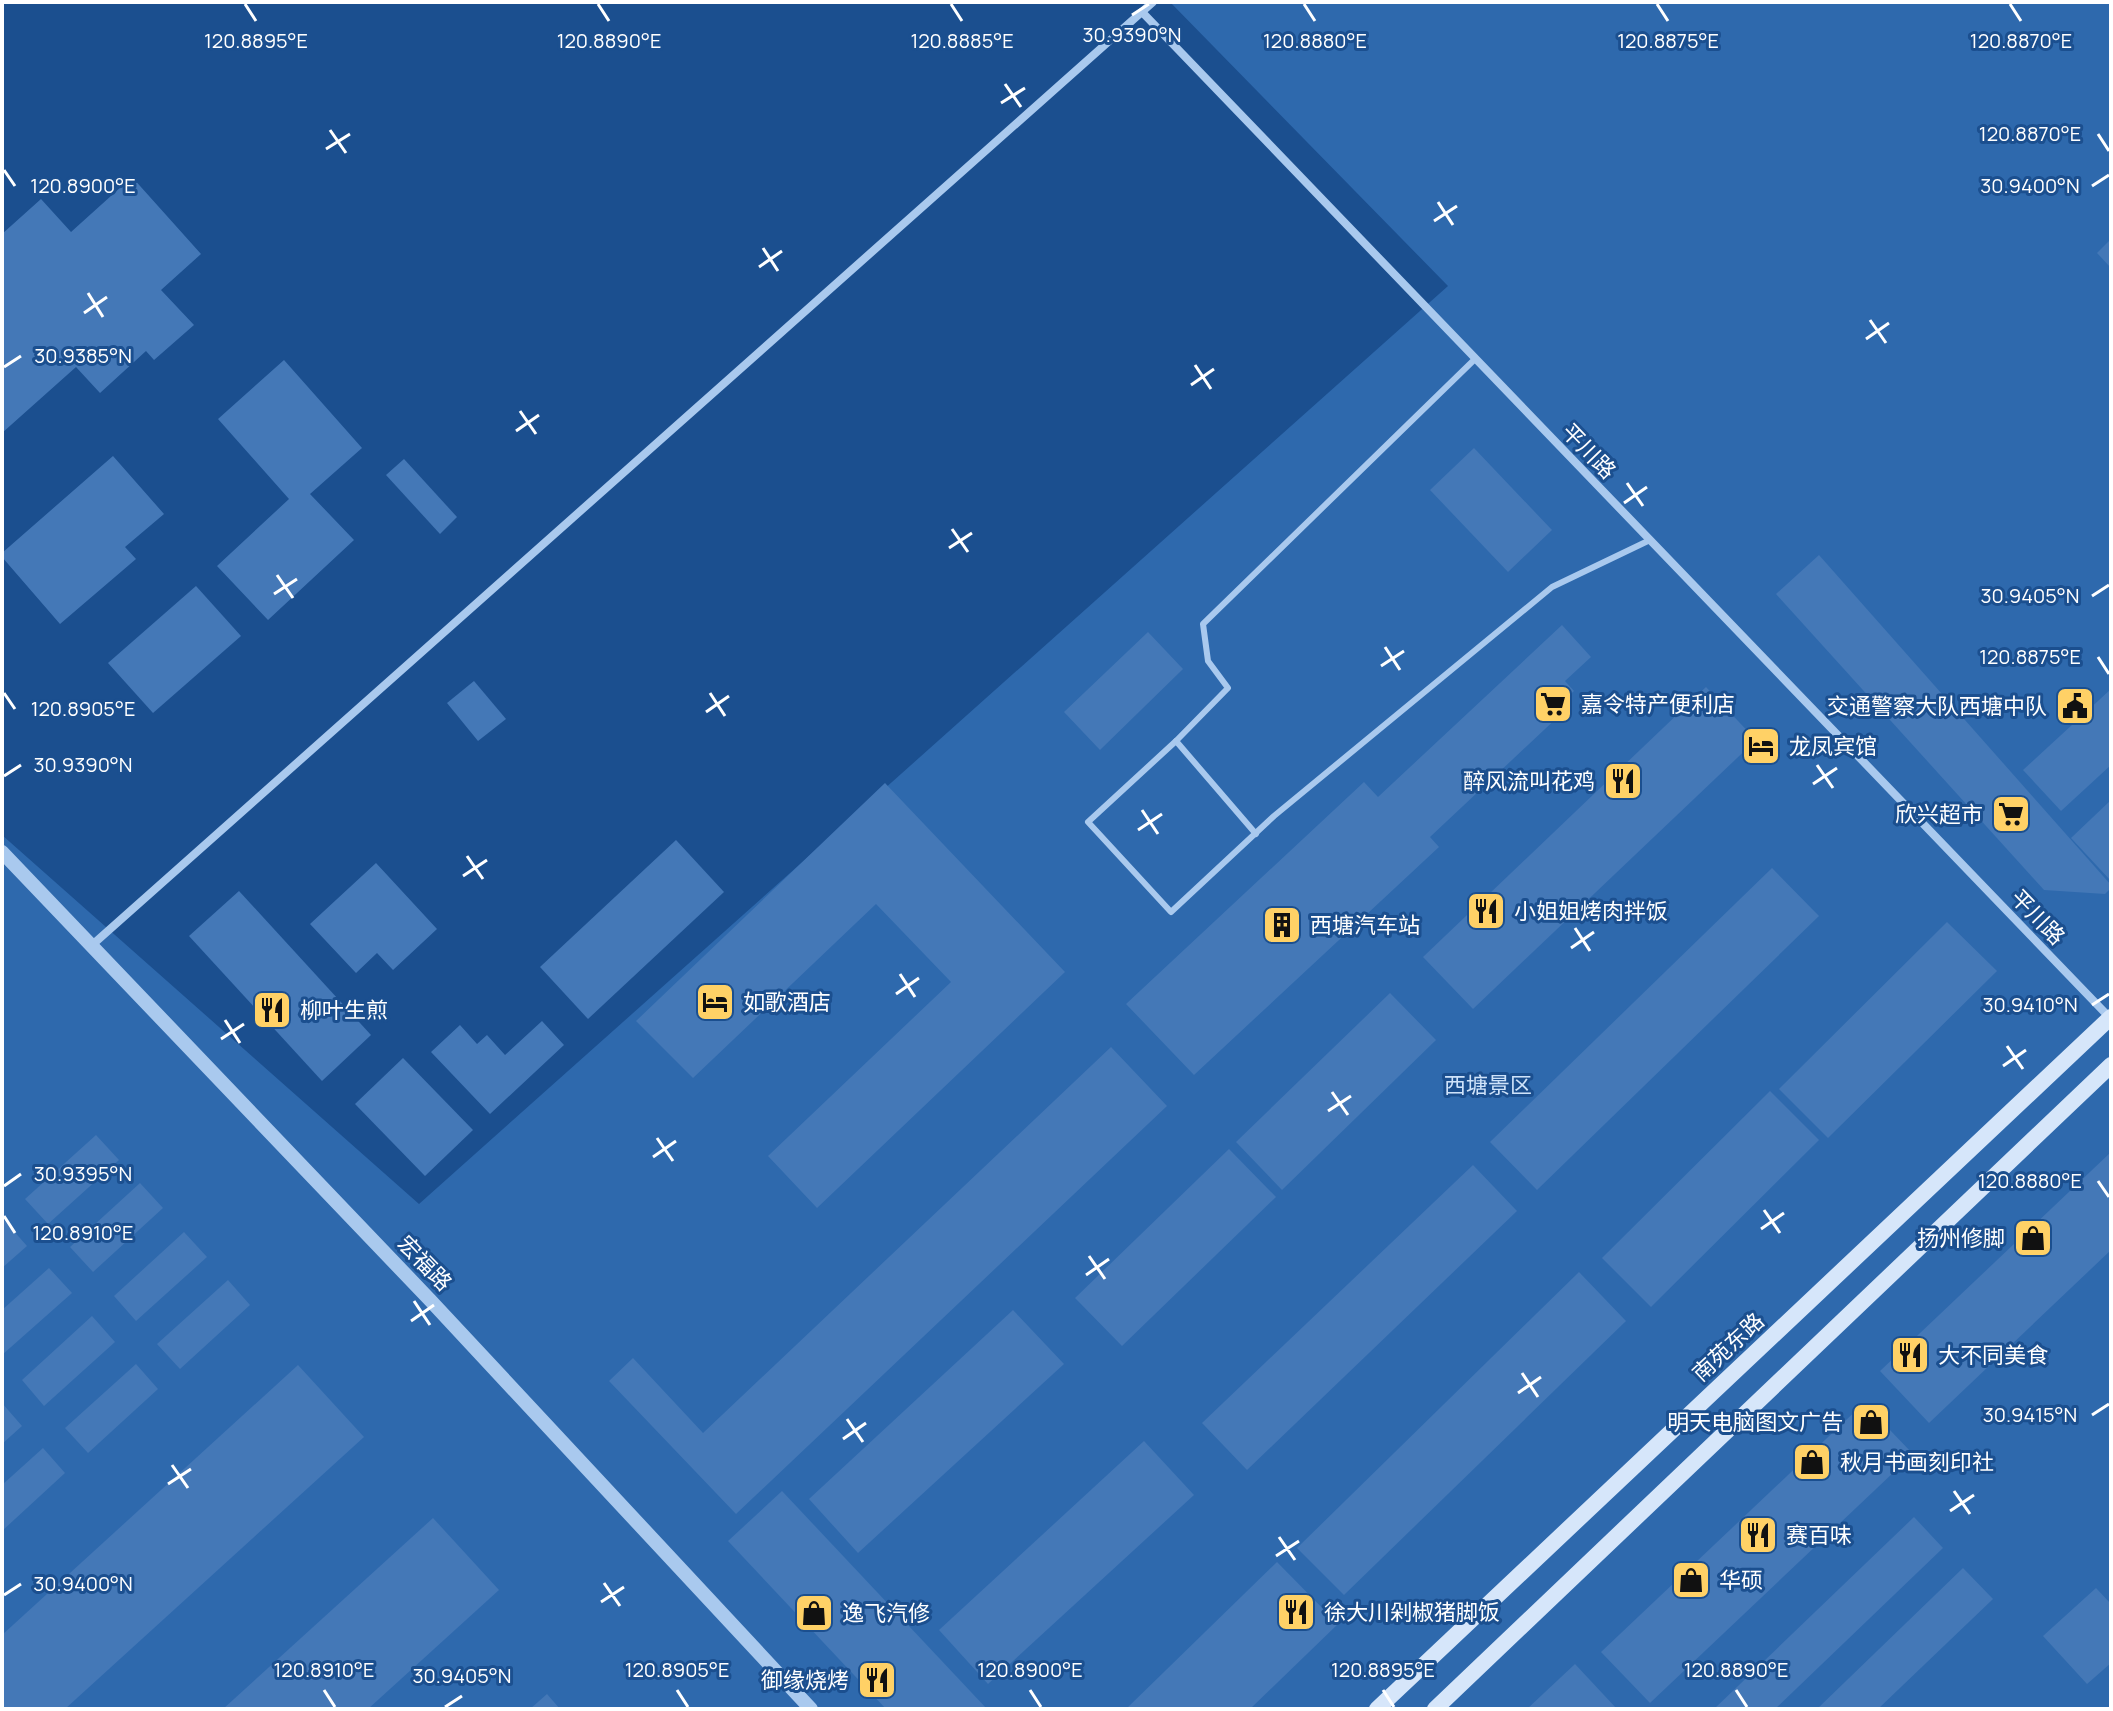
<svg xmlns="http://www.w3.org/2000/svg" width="2113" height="1711" viewBox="0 0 2113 1711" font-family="Manrope,'Noto Sans SC',sans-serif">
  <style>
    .green { fill: #2e69ad }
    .building { fill: #4478b7 }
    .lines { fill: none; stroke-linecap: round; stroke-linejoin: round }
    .service { stroke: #a9c9ee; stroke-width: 6 }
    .minor { stroke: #a9c9ee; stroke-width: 8 }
    .tertiary { stroke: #a9c9ee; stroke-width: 14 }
    .secondary { stroke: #d6e6fa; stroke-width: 16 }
    .ticks { fill: none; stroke: #fff; stroke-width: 3 }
    .labels { text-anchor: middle; stroke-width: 6; stroke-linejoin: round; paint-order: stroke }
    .street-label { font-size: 22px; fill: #fff; stroke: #1b4f8f }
    .poi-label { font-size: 22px; fill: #fff; stroke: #1b4f8f; text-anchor: start }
    .park-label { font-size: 22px; fill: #cfe3fa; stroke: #1b4f8f }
    .ticks-label { font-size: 20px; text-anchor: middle; fill: #fff; stroke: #1b4f8f; stroke-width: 6; stroke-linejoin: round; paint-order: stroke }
  </style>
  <rect width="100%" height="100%" fill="#1b4f8f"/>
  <!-- green -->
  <polygon class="green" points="1170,2 2111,2 2111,1709 2,1709 2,835 419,1204 1448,286"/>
  <!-- building -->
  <g class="building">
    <polygon points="132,177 201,254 161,290 194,325 154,360 146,351 100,393 76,367 2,433 2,234 41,199 71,232"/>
    <polygon points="2111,239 2111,268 2097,253"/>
    <polygon points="284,360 362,448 310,494 354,540 268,620 217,566 289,499 218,419"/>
    <polygon points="1474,448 1552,530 1508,572 1430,490"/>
    <polygon points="113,456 164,514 125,547 136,559 60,624 2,557 2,553"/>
    <polygon points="404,459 457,517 440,534 386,475"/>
    <polygon points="1819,555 2111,885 2111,888 2105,894 2044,890 1776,594"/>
    <polygon points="196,586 241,636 153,713 108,663"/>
    <polygon points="1562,625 1591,657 1565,681 1574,691 1555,708 1561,714 1430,837 1439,847 1194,1075 1126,1004 1364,782 1378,797"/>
    <polygon points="1148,632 1183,669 1100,750 1064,712"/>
    <polygon points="474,681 506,719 478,741 447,703"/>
    <polygon points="1706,687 1756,740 1473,1009 1423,957"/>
    <polygon points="2111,689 2111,765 2061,811 2023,770"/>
    <polygon points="885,783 1065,972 817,1208 768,1156 951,982 876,904 693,1078 636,1021"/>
    <polygon points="2111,800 2111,881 2071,838"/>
    <polygon points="676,840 724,892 588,1019 540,967"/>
    <polygon points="376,863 437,929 393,970 377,953 356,973 310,924"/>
    <polygon points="1772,868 1819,916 1537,1190 1490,1142"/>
    <polygon points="239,891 371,1035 322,1081 189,936"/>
    <polygon points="1947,922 1997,971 1828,1138 1779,1089"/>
    <polygon points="1390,993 1436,1040 1282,1190 1236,1142"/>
    <polygon points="542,1021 564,1045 490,1114 431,1052 460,1025 477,1044 487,1035 505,1055"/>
    <polygon points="1111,1047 1167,1106 736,1514 609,1381 633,1358 703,1433"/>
    <polygon points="403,1058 473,1130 425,1176 355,1104"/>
    <polygon points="1770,1091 1819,1140 1651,1307 1602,1258"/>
    <polygon points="96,1135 119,1160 48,1224 25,1199"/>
    <polygon points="1229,1149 1276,1197 1122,1346 1075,1298"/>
    <polygon points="2111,1152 2111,1250 1929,1423 1880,1371"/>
    <polygon points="1473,1165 1517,1211 1247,1470 1202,1423"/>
    <polygon points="140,1183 163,1208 93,1272 70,1247"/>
    <polygon points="4,1220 27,1246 2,1268 2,1222"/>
    <polygon points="184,1232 207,1257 136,1321 114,1296"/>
    <polygon points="49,1268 72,1293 2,1355 2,1310"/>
    <polygon points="1579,1272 1626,1321 1344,1595 1297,1548"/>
    <polygon points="228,1280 250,1305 180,1369 157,1344"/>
    <polygon points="1013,1310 1064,1364 858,1553 809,1499"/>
    <polygon points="92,1316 115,1342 44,1406 22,1380"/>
    <polygon points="136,1364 158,1389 88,1453 65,1428"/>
    <polygon points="298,1365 364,1437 65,1709 3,1709 2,1635"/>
    <polygon points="2,1403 22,1426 2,1444"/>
    <polygon points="1864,1403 1913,1454 1650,1703 1601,1652"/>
    <polygon points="1144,1441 1194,1495 988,1684 939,1630"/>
    <polygon points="43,1448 65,1473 2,1531 2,1485"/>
    <polygon points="782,1491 987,1709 886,1709 728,1541"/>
    <polygon points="1914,1517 1943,1548 1775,1709 1714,1709"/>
    <polygon points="433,1518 499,1590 368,1709 223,1709"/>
    <polygon points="1277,1562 1338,1624 1250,1709 1126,1709"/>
    <polygon points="1963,1568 1993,1599 1878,1709 1817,1709"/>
    <polygon points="2096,1588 2111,1604 2111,1663 2087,1684 2043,1636"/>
    <polygon points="1575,1664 1617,1709 1527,1709"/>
    <polygon points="547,1694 560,1709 530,1709"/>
  </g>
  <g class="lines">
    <!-- service -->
    <g class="service">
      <polyline points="1176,741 1088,822 1171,912 1274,816 1552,587 1650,540"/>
      <polyline points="1256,834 1176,741 1228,688 1208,661 1203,624 1475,359"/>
    </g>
    <!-- minor -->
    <g class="minor">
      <polyline points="1142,12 2111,1019"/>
      <polyline points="91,946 1153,2"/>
    </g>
    <!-- tertiary -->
    <polyline class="tertiary" points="2,852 430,1300 811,1709"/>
    <!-- secondary -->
    <g class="secondary">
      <polyline points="1377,1709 2111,1017"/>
      <polyline points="1435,1709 2111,1065"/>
    </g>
  </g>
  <!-- ticks -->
  <path class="ticks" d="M245,4L256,21M598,4L609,21M951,4L962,21M1304,4L1315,21M1657,4L1668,21M2010,4L2021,21M1132,15L1149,4M1005,84L1021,107M1001,103L1025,88M330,130L346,153M2098,134L2109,151M326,149L350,134M4,170L15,186M2092,186L2109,175M1438,202L1453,225M1434,221L1457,206M763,248L778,271M759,267L782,251M88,293L103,317M84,313L107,297M1870,320L1886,343M1866,339L1889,323M1195,365L1211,389M4,367L21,356M1191,385L1214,369M520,411L536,434M516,431L539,415M1627,483L1643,506M1624,503L1647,487M952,529L968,552M949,548L972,533M277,575L293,598M274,594L297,579M2092,596L2109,585M1385,647L1400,670M2098,657L2109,674M1381,666L1404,651M4,693L15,709M710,693L725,716M706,712L729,696M1817,765L1833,788M4,776L21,765M1813,784L1837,768M1142,810L1158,834M1138,830L1162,814M467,856L483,879M463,876L487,860M1575,928L1590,951M1571,948L1594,932M900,974L915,997M896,994L919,978M2092,1005L2109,994M225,1020L240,1043M221,1039L244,1024M2007,1046L2023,1069M2003,1066L2026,1050M1332,1092L1348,1115M1328,1111L1351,1096M657,1138L673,1161M653,1157L676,1141M2098,1181L2109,1197M4,1186L21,1174M1764,1210L1780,1233M4,1216L15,1233M1761,1229L1784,1213M1089,1256L1105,1279M1086,1275L1109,1259M414,1301L430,1325M411,1321L434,1305M1522,1373L1538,1397M1518,1393L1541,1377M2092,1415L2109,1404M847,1419L863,1442M843,1439L866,1423M172,1465L188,1488M168,1484L191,1469M1954,1491L1970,1514M1950,1511L1974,1495M1279,1537L1295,1560M1276,1556L1299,1541M604,1583L620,1606M4,1595L21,1584M601,1602L624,1587M324,1690L335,1707M677,1690L688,1707M1030,1690L1041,1707M1383,1690L1394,1707M1736,1690L1747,1707M445,1707L462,1696"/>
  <!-- icons -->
  <defs>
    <symbol id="supermarket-square" viewBox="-11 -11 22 22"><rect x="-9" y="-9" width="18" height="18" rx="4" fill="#ffd166" stroke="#1b4f8f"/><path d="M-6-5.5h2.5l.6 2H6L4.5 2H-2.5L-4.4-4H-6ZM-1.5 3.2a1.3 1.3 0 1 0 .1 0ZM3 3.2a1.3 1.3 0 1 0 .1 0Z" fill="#111"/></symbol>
    <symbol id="civic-square" viewBox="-11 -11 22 22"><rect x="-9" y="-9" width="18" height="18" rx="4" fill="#ffd166" stroke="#1b4f8f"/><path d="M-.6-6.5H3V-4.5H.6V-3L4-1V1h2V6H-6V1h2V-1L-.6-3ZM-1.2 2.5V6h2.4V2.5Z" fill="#111"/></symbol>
    <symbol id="hotel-square" viewBox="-11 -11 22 22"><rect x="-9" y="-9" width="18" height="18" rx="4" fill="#ffd166" stroke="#1b4f8f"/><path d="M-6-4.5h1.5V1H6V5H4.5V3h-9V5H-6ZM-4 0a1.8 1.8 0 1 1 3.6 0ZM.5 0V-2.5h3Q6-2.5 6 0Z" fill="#111"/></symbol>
    <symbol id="restaurant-square" viewBox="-11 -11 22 22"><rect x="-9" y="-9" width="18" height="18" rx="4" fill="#ffd166" stroke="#1b4f8f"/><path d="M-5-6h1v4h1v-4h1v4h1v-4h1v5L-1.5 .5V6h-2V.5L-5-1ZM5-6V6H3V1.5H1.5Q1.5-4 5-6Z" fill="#111"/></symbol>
    <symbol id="building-square" viewBox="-11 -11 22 22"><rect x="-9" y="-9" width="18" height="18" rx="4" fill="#ffd166" stroke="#1b4f8f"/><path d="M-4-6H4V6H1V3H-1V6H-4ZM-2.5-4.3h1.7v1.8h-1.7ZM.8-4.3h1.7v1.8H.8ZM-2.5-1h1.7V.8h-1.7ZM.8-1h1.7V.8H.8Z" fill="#111"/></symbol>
    <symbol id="shop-square" viewBox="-11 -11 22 22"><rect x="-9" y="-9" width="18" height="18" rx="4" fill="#ffd166" stroke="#1b4f8f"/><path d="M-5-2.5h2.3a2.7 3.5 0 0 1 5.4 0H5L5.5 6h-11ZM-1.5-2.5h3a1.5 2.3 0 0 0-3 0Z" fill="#111"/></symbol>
  </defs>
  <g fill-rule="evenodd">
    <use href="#supermarket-square" x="1531" y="682" width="44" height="44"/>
    <use href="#civic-square" x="2053" y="684" width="44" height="44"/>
    <use href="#hotel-square" x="1739" y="724" width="44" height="44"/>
    <use href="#restaurant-square" x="1601" y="759" width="44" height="44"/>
    <use href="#supermarket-square" x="1989" y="792" width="44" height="44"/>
    <use href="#restaurant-square" x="1464" y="889" width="44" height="44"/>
    <use href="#building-square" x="1260" y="903" width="44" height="44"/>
    <use href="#hotel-square" x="693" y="980" width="44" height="44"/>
    <use href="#restaurant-square" x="250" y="988" width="44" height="44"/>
    <use href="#shop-square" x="2011" y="1216" width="44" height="44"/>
    <use href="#restaurant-square" x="1888" y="1333" width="44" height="44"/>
    <use href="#shop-square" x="1849" y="1400" width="44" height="44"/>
    <use href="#shop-square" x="1790" y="1440" width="44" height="44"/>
    <use href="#restaurant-square" x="1736" y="1513" width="44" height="44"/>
    <use href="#shop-square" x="1669" y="1558" width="44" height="44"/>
    <use href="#restaurant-square" x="1274" y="1590" width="44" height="44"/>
    <use href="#shop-square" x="792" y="1591" width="44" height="44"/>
    <use href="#restaurant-square" x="855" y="1658" width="44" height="44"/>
  </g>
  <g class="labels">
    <!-- street labels -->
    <g class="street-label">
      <text transform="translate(1589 451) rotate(46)" y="8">平川路</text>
      <text transform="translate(2038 917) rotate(46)" y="8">平川路</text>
      <text transform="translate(425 1263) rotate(46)" y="8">宏福路</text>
      <text transform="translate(1728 1347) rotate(-43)" y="8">南苑东路</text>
    </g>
    <!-- poi labels -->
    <g class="poi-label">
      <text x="1581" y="712">嘉令特产便利店</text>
      <text x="2047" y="714" text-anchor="end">交通警察大队西塘中队</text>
      <text x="1789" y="754">龙凤宾馆</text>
      <text x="1595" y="789" text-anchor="end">醉风流叫花鸡</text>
      <text x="1983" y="822" text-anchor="end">欣兴超市</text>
      <text x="1514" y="919">小姐姐烤肉拌饭</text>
      <text x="1310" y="933">西塘汽车站</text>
      <text x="743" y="1010">如歌酒店</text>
      <text x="300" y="1018">柳叶生煎</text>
      <text x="2005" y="1246" text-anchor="end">扬州修脚</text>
      <text x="1938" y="1363">大不同美食</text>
      <text x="1843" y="1430" text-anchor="end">明天电脑图文广告</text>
      <text x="1840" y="1470">秋月书画刻印社</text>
      <text x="1786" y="1543">赛百味</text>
      <text x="1719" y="1588">华硕</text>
      <text x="1324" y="1620">徐大川剁椒猪脚饭</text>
      <text x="842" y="1621">逸飞汽修</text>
      <text x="849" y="1688" text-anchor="end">御缘烧烤</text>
    </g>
    <!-- park labels -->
    <g class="park-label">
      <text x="1488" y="1093">西塘景区</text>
    </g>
  </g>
  <g class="ticks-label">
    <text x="1132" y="42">30.9390°N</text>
    <text x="256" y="48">120.8895°E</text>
    <text x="609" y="48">120.8890°E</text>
    <text x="962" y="48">120.8885°E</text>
    <text x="1315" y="48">120.8880°E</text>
    <text x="1668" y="48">120.8875°E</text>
    <text x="2021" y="48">120.8870°E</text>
    <text x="2030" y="141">120.8870°E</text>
    <text x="83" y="193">120.8900°E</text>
    <text x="2030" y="193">30.9400°N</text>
    <text x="83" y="363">30.9385°N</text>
    <text x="2030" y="603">30.9405°N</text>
    <text x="2030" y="664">120.8875°E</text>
    <text x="83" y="716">120.8905°E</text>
    <text x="83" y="772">30.9390°N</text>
    <text x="2030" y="1012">30.9410°N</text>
    <text x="83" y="1181">30.9395°N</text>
    <text x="2030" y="1188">120.8880°E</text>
    <text x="83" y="1240">120.8910°E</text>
    <text x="2030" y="1422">30.9415°N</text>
    <text x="83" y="1591">30.9400°N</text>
    <text x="324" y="1677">120.8910°E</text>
    <text x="677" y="1677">120.8905°E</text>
    <text x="1030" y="1677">120.8900°E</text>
    <text x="1383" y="1677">120.8895°E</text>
    <text x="1736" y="1677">120.8890°E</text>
    <text x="462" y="1683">30.9405°N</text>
  </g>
  <!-- border -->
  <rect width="2113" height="1711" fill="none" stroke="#ffffff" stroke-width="8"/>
</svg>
